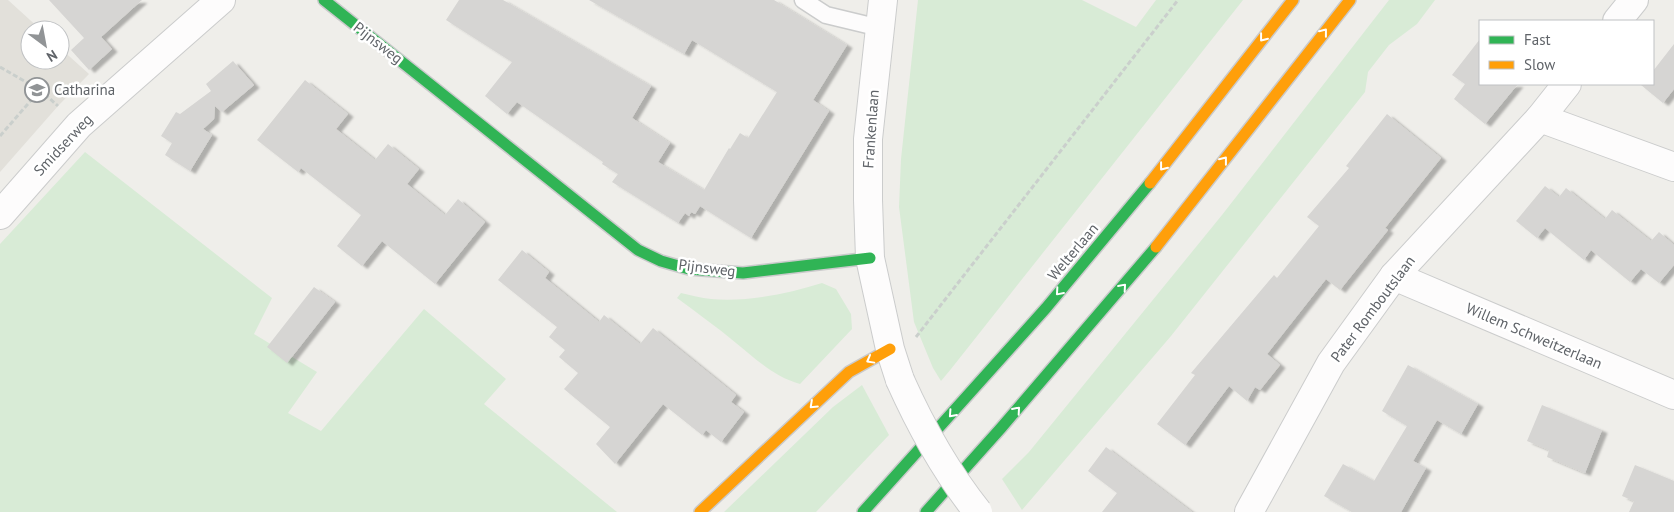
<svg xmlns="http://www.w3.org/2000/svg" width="1674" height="512" viewBox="0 0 1674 512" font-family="'PT Sans',sans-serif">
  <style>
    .education { fill: #e2e0da }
    .green { fill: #d8ebd6 }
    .building { fill: #d6d5d3; filter: url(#shadow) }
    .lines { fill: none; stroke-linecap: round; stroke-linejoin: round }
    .lane-casing { stroke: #cbcccc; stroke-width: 19 }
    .street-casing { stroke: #cbcccc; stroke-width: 30 }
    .fast-casing { stroke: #cacacb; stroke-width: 14 }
    .slow-casing { stroke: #cacacb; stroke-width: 14 }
    .path { stroke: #cacfcc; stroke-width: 3; stroke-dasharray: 5 2.5; stroke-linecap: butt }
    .lane { stroke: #fdfcfc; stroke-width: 16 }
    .street { stroke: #fdfcfc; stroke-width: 28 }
    .fast { stroke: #30b455; stroke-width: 11 }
    .slow { stroke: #ff9f0a; stroke-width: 11 }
    .street-bridge-casing { stroke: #cbcccc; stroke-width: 30; stroke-linecap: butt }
    .street-bridge { stroke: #fdfcfc; stroke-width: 28 }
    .oneway { stroke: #fff }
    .labels { text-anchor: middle; stroke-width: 5; stroke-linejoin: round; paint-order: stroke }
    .street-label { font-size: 15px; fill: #5f6368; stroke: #fff }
    .poi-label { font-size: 15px; fill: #5f6368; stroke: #fff; text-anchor: start }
  </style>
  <defs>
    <filter id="shadow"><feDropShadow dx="5.5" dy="3" stdDeviation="1" flood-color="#0004"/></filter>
  </defs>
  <rect width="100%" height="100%" fill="#efeeea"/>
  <!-- education -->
  <polygon class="education" points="0,0 8,0 41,30 30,30 30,60 60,60 60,48 89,74 58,106 0,172"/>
  <!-- green -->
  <g class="green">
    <polygon points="918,0 1082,0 1136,27 1156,0 1243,0 951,369 941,381 933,368 914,322 899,207 901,159"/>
    <polygon points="1389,0 1435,0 1417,24 1389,45 1368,72 1365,92 1171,336 1022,510 1002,479 1029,452 1222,215"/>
    <polygon points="85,152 272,298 254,334 317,372 288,413 321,431 424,309 506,379 484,404 617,512 0,512 0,244"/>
    <path d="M822,283L836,289L851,314L852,329L800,384C774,377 756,359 736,343C717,327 697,313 677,298L681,293C691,295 701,298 711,299C748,302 787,294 822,283Z"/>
    <polygon points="862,385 889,435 816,512 724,512 833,407"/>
  </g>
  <!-- building -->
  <g class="building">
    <polygon points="49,0 142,0 101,37 112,49 89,70 71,50 84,38"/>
    <polygon points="459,0 503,0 651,86 632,118 670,143 658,162 704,190 729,148 730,149 740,133 748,138 777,92 692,40 684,54 589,0 774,0 847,45 813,100 829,111 751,238 700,206 695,214 691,212 689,216 685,213 678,223 612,182 618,174 602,164 603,162 517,102 507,114 485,96 512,62 446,20"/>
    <polygon points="1480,39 1480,84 1518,84 1485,124 1454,99 1465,84 1452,75"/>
    <polygon points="1674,44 1674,89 1663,103 1641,85 1642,84 1653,84 1653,71"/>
    <polygon points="233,61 254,85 222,112 215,106 214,119 203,129 212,135 190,171 165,155 172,143 161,136 176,112 180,114 211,91 206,84"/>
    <polygon points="305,80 348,114 336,129 375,160 388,144 419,169 407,184 445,215 458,199 485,222 435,284 382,241 362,266 337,246 361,215 301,168 298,172 257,140"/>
    <polygon points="1387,114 1441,158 1385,228 1388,230 1340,290 1326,279 1267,354 1280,365 1260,390 1255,387 1247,401 1229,386 1185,445 1157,424 1195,375 1191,373 1274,275 1277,278 1319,226 1307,217 1349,168 1346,166"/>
    <polygon points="1545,186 1559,197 1566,188 1605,219 1612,210 1651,241 1659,232 1674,245 1674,265 1659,283 1641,269 1630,282 1591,250 1584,260 1545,228 1537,238 1516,221"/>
    <polygon points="522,250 549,272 545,278 599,322 604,315 640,344 653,328 736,395 731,402 744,412 721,442 706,430 702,435 663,404 615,464 596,444 610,427 564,389 578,373 559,357 565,350 549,337 557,327 498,280"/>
    <polygon points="314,287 335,302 287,363 267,347"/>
    <polygon points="1408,365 1478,404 1461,434 1437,420 1413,461 1426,468 1401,512 1352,512 1324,496 1343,464 1374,481 1407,426 1382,411"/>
    <polygon points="1542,405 1602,430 1585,473 1547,457 1549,450 1527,441"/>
    <polygon points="1106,447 1143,475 1192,512 1102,512 1117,493 1088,471"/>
    <polygon points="1635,465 1674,481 1674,512 1629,512 1634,501 1622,496"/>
  </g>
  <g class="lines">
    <defs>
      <polyline id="lane" points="803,0 826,15 880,28"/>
      <g id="street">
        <polyline points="883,0 868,139 868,200 870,258 890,349 900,380"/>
        <polyline points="1617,21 1634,0"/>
        <polyline points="1540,118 1674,167"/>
        <polyline points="0,215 79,125 221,0"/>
        <polyline points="1394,276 1674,395"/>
        <polyline points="1249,512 1331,363 1394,276 1540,118 1567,84"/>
      </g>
      <g id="fast">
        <polyline points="324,0 638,250 661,261 689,269 743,273 870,258"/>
        <polyline points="863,512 1046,308 1150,183"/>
        <polyline points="926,512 1001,428 1156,247"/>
      </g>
      <g id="slow">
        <polyline points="1150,183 1293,0"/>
        <polyline points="1156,247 1350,0"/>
        <polyline points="700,512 849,372 890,349"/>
      </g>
    </defs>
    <!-- lane casing -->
    <use href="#lane" class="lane-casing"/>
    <!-- street casing -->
    <use href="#street" class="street-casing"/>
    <!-- fast casing -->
    <use href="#fast" class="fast-casing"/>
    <!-- slow casing -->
    <use href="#slow" class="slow-casing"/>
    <!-- path -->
    <g class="path">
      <polyline points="0,67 40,90 58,106"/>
      <polyline points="0,136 40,90"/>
      <polyline points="916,337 1178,0"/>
    </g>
    <!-- lane -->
    <use href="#lane" class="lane"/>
    <!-- street -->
    <use href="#street" class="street"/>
    <!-- fast -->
    <use href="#fast" class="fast"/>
    <!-- slow -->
    <use href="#slow" class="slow"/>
    <defs>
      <path id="street-bridge" d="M900,380C921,427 946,472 978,512"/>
    </defs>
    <!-- street-bridge casing -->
    <use href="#street-bridge" class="street-bridge-casing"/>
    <!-- street-bridge -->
    <use href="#street-bridge" class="street-bridge"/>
  </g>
  <!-- one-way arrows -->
  <defs><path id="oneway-chevron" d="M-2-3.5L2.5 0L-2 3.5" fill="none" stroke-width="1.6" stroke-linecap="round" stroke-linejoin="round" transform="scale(1.25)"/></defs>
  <g class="oneway">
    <use href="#oneway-chevron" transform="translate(1324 32) rotate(-52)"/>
    <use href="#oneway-chevron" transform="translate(1263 38) rotate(128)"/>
    <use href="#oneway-chevron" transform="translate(1224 160) rotate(-52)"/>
    <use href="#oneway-chevron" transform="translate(1163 167) rotate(128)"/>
    <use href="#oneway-chevron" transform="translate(1123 287) rotate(-49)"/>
    <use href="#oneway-chevron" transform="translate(1059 292) rotate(131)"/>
    <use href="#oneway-chevron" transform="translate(870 360) rotate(151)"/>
    <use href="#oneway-chevron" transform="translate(813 405) rotate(137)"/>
    <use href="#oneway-chevron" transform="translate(1017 410) rotate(-49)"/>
    <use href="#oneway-chevron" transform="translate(952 414) rotate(132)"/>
  </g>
  <!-- icons -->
  <defs>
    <symbol id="school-ring" viewBox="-11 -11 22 22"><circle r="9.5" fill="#fff" stroke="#919496" stroke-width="1.5"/><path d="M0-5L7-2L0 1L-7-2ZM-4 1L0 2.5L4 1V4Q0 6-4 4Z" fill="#919496"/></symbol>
  </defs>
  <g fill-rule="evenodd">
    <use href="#school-ring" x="23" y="76" width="28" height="28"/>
  </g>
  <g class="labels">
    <!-- street labels -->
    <g class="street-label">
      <text transform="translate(378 43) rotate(38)" y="5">Pijnsweg</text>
      <text transform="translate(871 129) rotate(-86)" y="5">Frankenlaan</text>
      <text transform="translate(63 145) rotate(-47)" y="5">Smidserweg</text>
      <text transform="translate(1073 252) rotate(-50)" y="5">Welterlaan</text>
      <text transform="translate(707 268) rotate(7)" y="5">Pijnsweg</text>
      <text transform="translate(1373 309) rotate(-53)" y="5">Pater Romboutslaan</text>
      <text transform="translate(1534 336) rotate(23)" y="5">Willem Schweitzerlaan</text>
    </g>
    <!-- poi labels -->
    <g class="poi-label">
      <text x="54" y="95">Catharina</text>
    </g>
  </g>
  <!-- legend -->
  <rect x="1479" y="20" width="175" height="65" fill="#ffffff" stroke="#bfc1c3"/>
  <rect x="1489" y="36" width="25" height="8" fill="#30b455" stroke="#bfc1c3"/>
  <text x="1524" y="45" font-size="15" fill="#5f6368">Fast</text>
  <rect x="1489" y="61" width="25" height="8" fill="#ff9f0a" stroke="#bfc1c3"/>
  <text x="1524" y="70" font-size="15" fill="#5f6368">Slow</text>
  <!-- north arrow -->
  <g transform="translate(45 45) rotate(148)"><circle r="24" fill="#ffffff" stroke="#bfc1c3"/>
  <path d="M0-4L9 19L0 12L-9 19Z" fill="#919496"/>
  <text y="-8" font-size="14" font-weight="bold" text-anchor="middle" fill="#5f6368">N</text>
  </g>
</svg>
